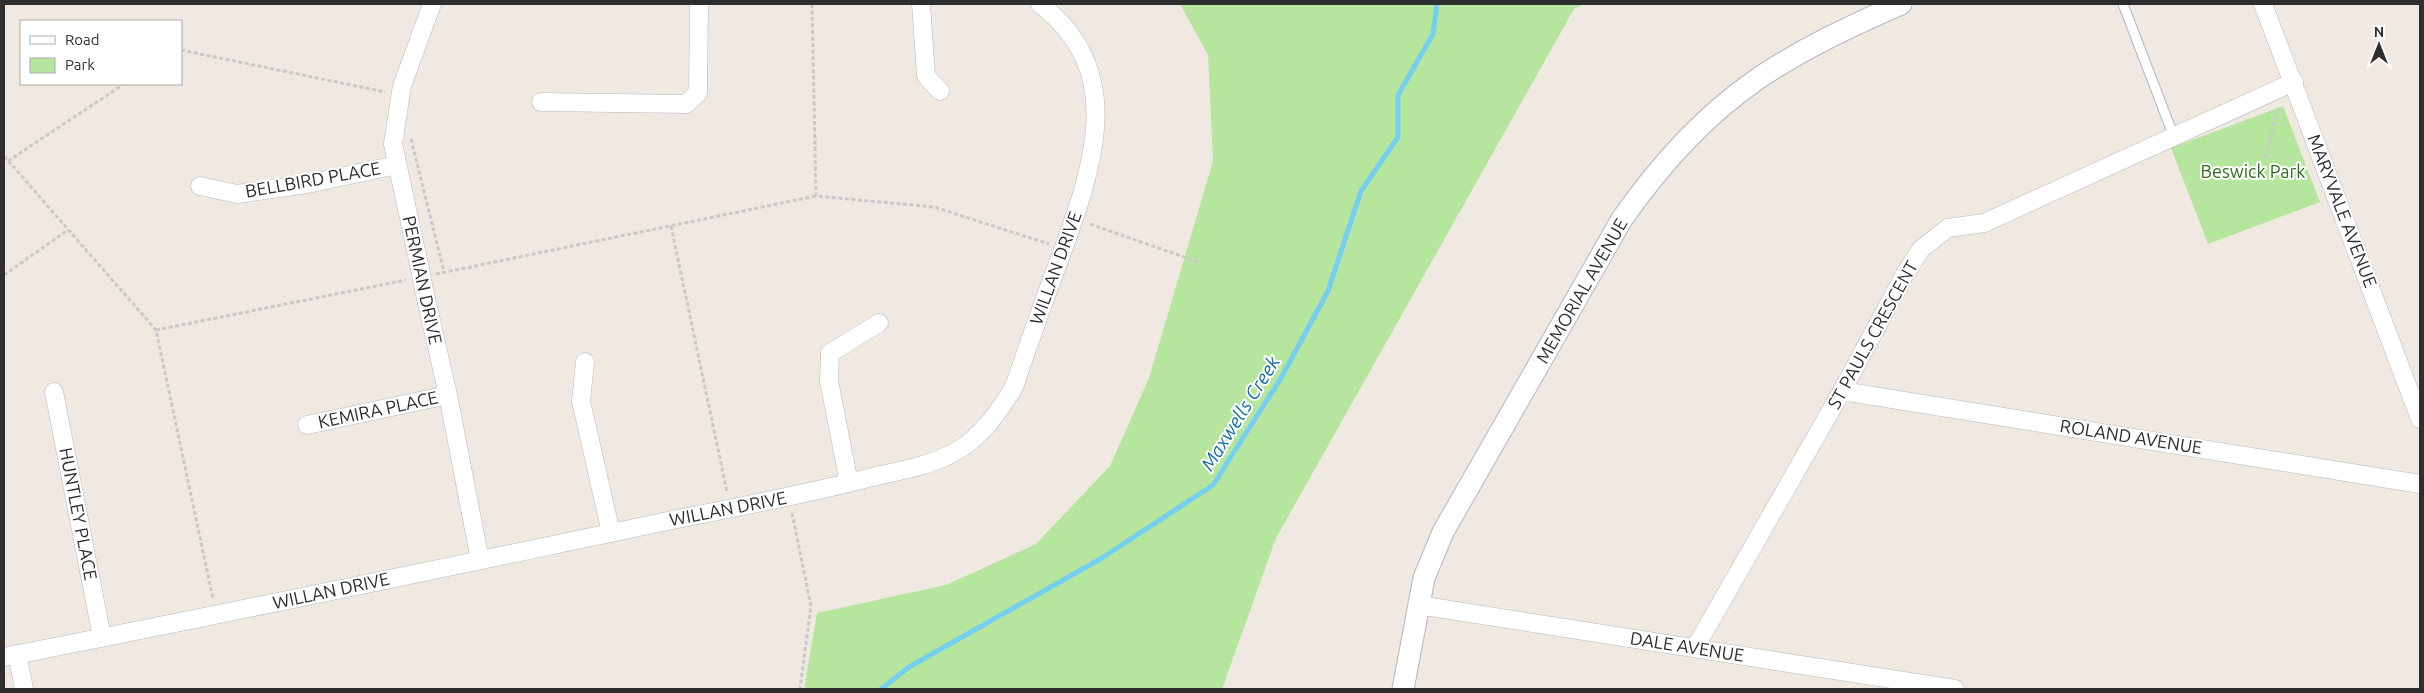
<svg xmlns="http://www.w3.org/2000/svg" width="2424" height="693" viewBox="0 0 2424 693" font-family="Ubuntu,sans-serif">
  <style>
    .green { fill: #b6e59e }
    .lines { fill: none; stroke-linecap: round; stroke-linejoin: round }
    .stream { stroke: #75cff0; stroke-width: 5 }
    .service-casing { stroke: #b4b7c1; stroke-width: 11 }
    .minor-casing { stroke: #b4b7c1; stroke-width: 19 }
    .tertiary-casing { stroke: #b4b7c1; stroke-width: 23 }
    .path { stroke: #c9c9c9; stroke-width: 3; stroke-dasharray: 4 2.5; stroke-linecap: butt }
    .service { stroke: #fff; stroke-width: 9 }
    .minor { stroke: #fff; stroke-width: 18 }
    .tertiary { stroke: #fff; stroke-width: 21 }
    .minor-bridge-casing { stroke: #b4b7c1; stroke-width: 19; stroke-linecap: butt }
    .minor-bridge { stroke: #fff; stroke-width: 18 }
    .labels { text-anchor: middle; stroke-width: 4; stroke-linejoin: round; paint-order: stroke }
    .park-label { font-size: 18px; fill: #2c6e1b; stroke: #fff }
    .street-label { font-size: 18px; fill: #2e2e2e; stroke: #fff }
    .water-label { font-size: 19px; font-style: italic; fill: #0d6fa3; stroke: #fff }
  </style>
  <rect width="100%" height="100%" fill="#efe9e1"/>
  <!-- green -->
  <g class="green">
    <polygon points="1180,4 1584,4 1574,9 1276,538 1222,689 804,689 817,613 946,585 1036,544 1110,466 1149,378 1213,161 1208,55"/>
    <polygon points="2283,106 2320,202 2208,244 2171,148"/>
  </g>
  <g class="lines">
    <!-- stream -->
    <polyline class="stream" points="881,689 909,667 1102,558 1213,485 1281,378 1328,291 1361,191 1398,137 1398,95 1433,34 1437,4"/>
    <defs>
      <polyline id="service" points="2123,4 2174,137"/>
      <g id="minor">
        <polyline points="921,4 926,76 940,91"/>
        <polyline points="2263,4 2420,419"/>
        <polyline points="541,102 686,104 698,93 699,4"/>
        <polyline points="200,186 237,194 307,184 397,165"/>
        <polyline points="420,269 393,144 402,86 432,4"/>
        <polyline points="424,290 448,395 480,560"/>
        <polyline points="585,362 581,401 611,533"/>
        <polyline points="1842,391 2420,484"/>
        <polyline points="54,392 102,637"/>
        <polyline points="307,425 448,395"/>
        <polyline points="849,483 829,381 830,353 879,323"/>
        <polyline points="1418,605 1955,689"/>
        <polyline points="1695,648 1842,391 1905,274 1921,249 1948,228 1984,223 2294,82"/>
        <polyline points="17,654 24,689"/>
        <path d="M4,657C226,614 447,567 668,521C736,507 804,495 872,477C899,471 929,466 953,453C980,439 999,412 1014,387C1029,343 1044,300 1060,258C1092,170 1129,72 1040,4"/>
      </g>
      <path id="tertiary" d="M1403,689L1424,578L1443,532L1622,219C1659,166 1703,117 1756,80C1801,49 1851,26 1901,4"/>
    </defs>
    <!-- service casing -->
    <use href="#service" class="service-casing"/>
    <!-- minor casing -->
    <use href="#minor" class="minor-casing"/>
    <!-- tertiary casing -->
    <use href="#tertiary" class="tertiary-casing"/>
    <!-- path -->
    <g class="path">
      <polyline points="812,4 816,196 934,207 1049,244"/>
      <polyline points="181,50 385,92"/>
      <polyline points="411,139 444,272"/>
      <polyline points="4,156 156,330 213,599"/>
      <polyline points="2265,158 2278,108"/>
      <polyline points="8,161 124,84"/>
      <polyline points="1090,224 1201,263"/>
      <polyline points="671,226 727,492"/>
      <polyline points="436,274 816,196"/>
      <polyline points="4,275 68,230"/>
      <polyline points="156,330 406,280"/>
      <polyline points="792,513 811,606 800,689"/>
    </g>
    <!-- service -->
    <use href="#service" class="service"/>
    <!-- minor -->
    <use href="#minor" class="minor"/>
    <!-- tertiary -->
    <use href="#tertiary" class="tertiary"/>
    <defs>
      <polyline id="minor-bridge" points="420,269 424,290"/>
    </defs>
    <!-- minor-bridge casing -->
    <use href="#minor-bridge" class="minor-bridge-casing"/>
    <!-- minor-bridge -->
    <use href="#minor-bridge" class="minor-bridge"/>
  </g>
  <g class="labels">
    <!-- park labels -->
    <g class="park-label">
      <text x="2253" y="178">Beswick Park</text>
    </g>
    <!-- street labels -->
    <g class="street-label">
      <text transform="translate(313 180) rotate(-10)" y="6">BELLBIRD PLACE</text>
      <text transform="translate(2342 211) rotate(69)" y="6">MARYVALE AVENUE</text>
      <text transform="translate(1056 268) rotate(-70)" y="6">WILLAN DRIVE</text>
      <text transform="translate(422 280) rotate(78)" y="6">PERMIAN DRIVE</text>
      <text transform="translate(1582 291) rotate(-60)" y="6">MEMORIAL AVENUE</text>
      <text transform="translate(1873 335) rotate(-61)" y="6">ST PAULS CRESCENT</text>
      <text transform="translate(378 410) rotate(-12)" y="6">KEMIRA PLACE</text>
      <text transform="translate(2131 437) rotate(9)" y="6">ROLAND AVENUE</text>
      <text transform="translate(728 509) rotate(-11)" y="6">WILLAN DRIVE</text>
      <text transform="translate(78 514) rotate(79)" y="6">HUNTLEY PLACE</text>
      <text transform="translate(331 591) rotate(-12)" y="6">WILLAN DRIVE</text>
      <text transform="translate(1687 647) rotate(9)" y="6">DALE AVENUE</text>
    </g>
    <!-- water labels -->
    <g class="water-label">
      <text transform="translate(1240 413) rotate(-58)" y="7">Maxwells Creek</text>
    </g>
  </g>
  <!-- border -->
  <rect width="2424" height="693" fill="none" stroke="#2e2e2e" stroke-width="10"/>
  <!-- legend -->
  <rect x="20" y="20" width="162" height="65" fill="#ffffff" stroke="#ababab"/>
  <rect x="30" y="36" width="25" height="8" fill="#ffffff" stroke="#ababab"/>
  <text x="65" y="45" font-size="15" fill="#2e2e2e">Road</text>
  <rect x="30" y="58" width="25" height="15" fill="#b6e59e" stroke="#ababab"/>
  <text x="65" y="70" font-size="15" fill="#2e2e2e">Park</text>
  <!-- north arrow -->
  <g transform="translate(2379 45)" stroke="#ffffff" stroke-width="4" paint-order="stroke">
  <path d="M0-4L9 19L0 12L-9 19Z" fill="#2e2e2e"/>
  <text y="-8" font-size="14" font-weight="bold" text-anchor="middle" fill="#2e2e2e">N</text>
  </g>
</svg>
